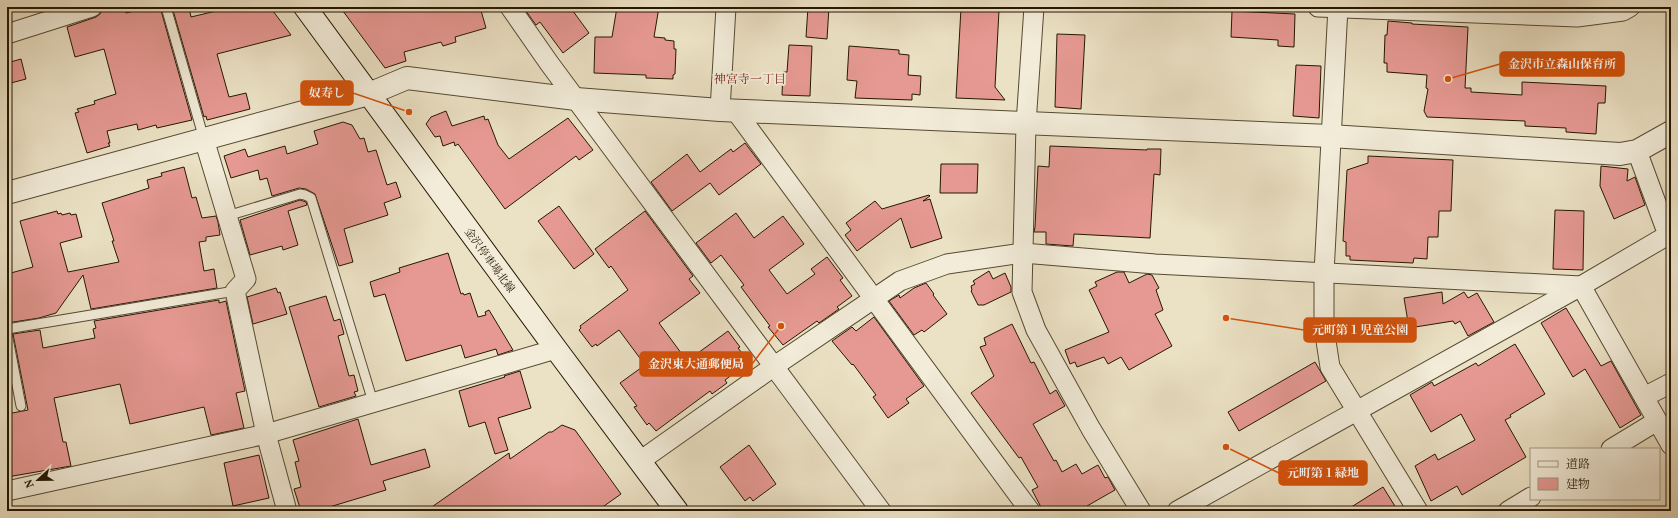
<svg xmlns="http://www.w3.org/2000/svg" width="1678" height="518" viewBox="0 0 1678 518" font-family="Vollkorn,'Noto Serif JP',serif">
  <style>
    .building { fill: #e69993; stroke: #251703 }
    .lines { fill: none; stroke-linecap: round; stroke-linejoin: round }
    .service-casing { stroke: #564a33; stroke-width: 11 }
    .minor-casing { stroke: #564a33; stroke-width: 21 }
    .tertiary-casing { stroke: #564a33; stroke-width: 24 }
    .secondary-casing { stroke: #251703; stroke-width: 24 }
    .service { stroke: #f2ecd9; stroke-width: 9 }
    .minor { stroke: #f2ecd9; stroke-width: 19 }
    .tertiary { stroke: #f2ecd9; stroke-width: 22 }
    .secondary { stroke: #f2ecd9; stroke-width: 22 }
    .labels { text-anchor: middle; stroke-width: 4; stroke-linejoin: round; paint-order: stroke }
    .street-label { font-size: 11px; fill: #251703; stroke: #f2ecd9 }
    .neighbourhood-label { font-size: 12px; fill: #7a1f14; stroke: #f2ecd9 }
    .leader { fill: none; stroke: #d4520b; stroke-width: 1.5 }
    .callout-dot { fill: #d4520b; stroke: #f2ecd9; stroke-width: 1.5 }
    .callout { fill: #d4520b; stroke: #d4520b; stroke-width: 1.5 }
    .callout-label { font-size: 12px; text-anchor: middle; font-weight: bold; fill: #fff }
  </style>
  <rect width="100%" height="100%" fill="#ebe1c4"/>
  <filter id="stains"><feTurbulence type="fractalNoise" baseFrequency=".005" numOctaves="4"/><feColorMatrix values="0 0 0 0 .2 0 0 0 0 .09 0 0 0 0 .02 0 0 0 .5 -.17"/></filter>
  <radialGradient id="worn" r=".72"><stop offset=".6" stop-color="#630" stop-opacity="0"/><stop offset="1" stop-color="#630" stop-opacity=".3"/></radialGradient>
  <!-- building -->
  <g class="building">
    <polygon points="103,7 125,7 126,13 149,7 160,7 192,120 157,128 156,125 138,130 137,124 107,131 110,143 108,143 110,146 87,153 75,113 79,112 77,109 95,104 94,101 116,94 104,49 75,57 67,27 96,17 100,14"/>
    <polygon points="172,7 189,7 191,17 233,7 270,7 291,35 217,54 229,97 246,93 250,109 207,120 206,116 204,117"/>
    <polygon points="340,7 480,7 486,28 455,37 456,42 443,46 441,42 404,52 406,61 385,68"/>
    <polygon points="523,7 570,7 589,33 563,53 540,22 536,25"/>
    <polygon points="617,7 659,7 654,37 665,38 665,40 674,41 674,49 676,49 675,74 673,75 673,79 646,78 646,75 594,73 595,37 612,37"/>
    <polygon points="808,7 829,7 827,39 806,37"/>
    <polygon points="961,8 999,10 995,87 1005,100 956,98"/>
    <polygon points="1232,11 1295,14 1294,47 1278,46 1278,40 1231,37"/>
    <polygon points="1388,21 1412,23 1412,24 1468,27 1465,88 1471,88 1471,92 1522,95 1522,82 1606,86 1605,103 1598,103 1596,134 1566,132 1566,128 1525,126 1525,121 1427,117 1424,111 1428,89 1426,88 1427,75 1387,72 1387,63 1384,63 1385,35 1387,35"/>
    <polygon points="1057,34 1085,35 1081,109 1055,107"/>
    <polygon points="789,45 812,46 810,96 782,95 783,72 787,72"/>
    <polygon points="849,46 899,50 899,54 909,55 908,75 921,76 920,95 912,94 912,100 855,98 857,81 847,80"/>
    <polygon points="21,59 26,79 7,84 7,63"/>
    <polygon points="1296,65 1321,66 1319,118 1293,116"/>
    <polygon points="446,111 452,126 484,116 485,120 488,119 498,145 509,159 568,118 593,150 579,160 576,156 505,209 458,144 455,146 454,142 443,146 440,136 435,137 426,124 431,117"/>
    <polygon points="343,122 352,125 360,139 364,138 368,152 376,150 387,185 396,182 401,197 384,203 388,215 344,229 353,262 339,266 315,194 306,189 299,188 272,196 267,178 260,180 258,170 231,178 224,156 245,149 248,157 285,146 287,154 318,144 314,131"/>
    <polygon points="745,143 761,164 719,195 710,183 672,211 651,182 687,154 700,172 731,149 733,152"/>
    <polygon points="1050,146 1147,150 1147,149 1161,149 1160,175 1154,174 1150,238 1074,234 1073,246 1046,244 1046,232 1034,232 1035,227 1038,166 1049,167"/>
    <polygon points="1368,156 1453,160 1451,211 1439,211 1438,237 1428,237 1427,259 1414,258 1413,263 1350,260 1350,256 1346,256 1346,242 1343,241 1347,170 1368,163"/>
    <polygon points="941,164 978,164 977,193 940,193"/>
    <polygon points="1601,166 1628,169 1627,181 1635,177 1645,205 1614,219 1600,186"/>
    <polygon points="184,167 192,198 196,197 202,218 216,216 218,222 220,235 206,237 206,241 199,242 204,271 214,269 217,288 91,309 83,275 56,313 39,318 7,323 7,288 11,287 7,274 33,267 20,221 57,211 58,214 61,213 62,215 70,213 71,215 76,214 82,237 60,243 68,272 119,262 112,241 114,241 102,203 149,188 147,180 162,176 161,173"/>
    <polygon points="929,195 930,196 923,201 930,199 942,238 911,248 901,218 857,251 845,235 851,230 846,223 875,201 882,209"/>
    <polygon points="300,200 306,202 307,205 288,211 298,245 283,250 282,246 250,255 240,220"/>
    <polygon points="559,206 594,254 574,269 538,221"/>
    <polygon points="1555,210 1584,211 1583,270 1553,269"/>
    <polygon points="645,211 693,276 689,279 700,293 659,323 687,361 728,331 740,347 738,348 742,353 738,355 745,365 725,380 727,383 712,394 710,391 656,431 649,423 647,425 634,407 637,406 620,383 645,365 619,330 597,346 596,344 592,347 579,330 581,328 580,326 628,290 611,266 609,268 595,249"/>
    <polygon points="736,213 754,238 783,216 804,244 769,270 787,294 815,274 811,269 827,257 843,278 840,280 852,296 837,307 839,309 819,323 817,321 783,345 768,327 770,326 741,287 744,285 721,255 711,263 696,243"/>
    <polygon points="448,253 461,294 463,293 464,295 470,293 478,317 486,315 485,312 489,310 513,350 498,355 496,349 465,358 461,345 406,361 385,294 374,297 370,282 400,272 399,268"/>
    <polygon points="989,271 993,279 1005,273 1011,287 1011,292 984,305 978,305 971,291 972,290 971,286 975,284 973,281"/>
    <polygon points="1117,272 1124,272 1129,283 1147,274 1152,275 1159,288 1156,290 1163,310 1155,314 1172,346 1129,370 1121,357 1108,364 1104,357 1077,367 1075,362 1070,364 1065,350 1109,332 1089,290 1097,286 1095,282"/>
    <polygon points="926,283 934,294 933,295 947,314 924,332 922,330 914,335 889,301 899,295 900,298 914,288"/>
    <polygon points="276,288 278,293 280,292 287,314 253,324 247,297"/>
    <polygon points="1442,292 1443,304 1464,292 1468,298 1477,293 1494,322 1468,336 1460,321 1455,324 1453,321 1409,328 1404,298"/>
    <polygon points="326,296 334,321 340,319 344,334 338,336 349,376 354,375 358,391 354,392 356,396 319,407 289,307"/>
    <polygon points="219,300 219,303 226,301 245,391 236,393 244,428 211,435 204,407 130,424 120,384 83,392 54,398 63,442 66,442 71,466 7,477 7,414 28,410 13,334 40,330 43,348 95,338 93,329 96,328 94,321"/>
    <polygon points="1566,308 1601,366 1611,361 1641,415 1620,428 1585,369 1573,377 1541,323"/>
    <polygon points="874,317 924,386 906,399 909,403 888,418 873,397 876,395 853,364 852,365 832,341 852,327 856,331"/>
    <polygon points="1012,324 1031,363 1034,362 1050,394 1056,390 1065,406 1033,424 1054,461 1056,460 1062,472 1076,464 1082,474 1098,465 1105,478 1108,477 1115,490 1087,506 1089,511 1043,511 1032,490 1038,487 1021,457 1019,458 971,393 994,376 980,347 986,345 984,338"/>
    <polygon points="1515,344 1545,394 1510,415 1511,417 1505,420 1526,457 1462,495 1457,486 1431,501 1415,466 1435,454 1438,460 1475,440 1461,414 1431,432 1410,395 1432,382 1434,386 1476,363 1478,366"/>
    <polygon points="1315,362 1326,381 1239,431 1228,412"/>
    <polygon points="520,371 531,408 498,418 508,450 495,454 485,422 469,427 459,391 505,377 504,376"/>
    <polygon points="358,419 371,465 425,449 430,467 383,481 386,490 316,511 301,511 294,489 301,487 295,462 299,461 293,440"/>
    <polygon points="562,425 575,430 621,494 597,511 426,511 509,453 510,459 549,432 552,432"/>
    <polygon points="749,445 776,484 753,501 750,497 745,501 720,467"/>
    <polygon points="259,455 269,498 233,506 224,463"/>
    <polygon points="1383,487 1398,511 1345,511"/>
  </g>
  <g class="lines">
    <defs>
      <g id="service">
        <polyline points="166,7 204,139"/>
        <polyline points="227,216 300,194 305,195 311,198 373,402"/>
        <polyline points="7,329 235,291"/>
        <polyline points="7,333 21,406"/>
      </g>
      <g id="minor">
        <polyline points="510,7 549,63 881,511"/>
        <polyline points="1034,7 1026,124 1022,292 1036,330 1091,429 1141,511"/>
        <polyline points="1318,7 1577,17 1623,11 1630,7"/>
        <polyline points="1338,7 1324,273 1324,328 1330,367 1418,511"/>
        <polyline points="7,34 92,7"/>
        <polyline points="720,110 726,7"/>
        <polyline points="735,110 1030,511"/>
        <polyline points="204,139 246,279 235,291 266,434 287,511"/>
        <polyline points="1581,286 1671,445"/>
        <polyline points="1644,397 1671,383"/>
        <polyline points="1611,449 1657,421"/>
        <polyline points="640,461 773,367 900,281 947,264 1023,253 1155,264 1581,286"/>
        <polyline points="7,491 266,434 556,349"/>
        <polyline points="1177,511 1581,286 1668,235 1637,151"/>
        <polyline points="1508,511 1531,497"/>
      </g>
      <polyline id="tertiary" points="7,193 369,94 407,78 576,99 720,110 1330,136 1620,154 1637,151 1671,132"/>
      <polyline id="secondary" points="305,7 556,349 677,511"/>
    </defs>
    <!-- service casing -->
    <use href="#service" class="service-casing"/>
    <!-- minor casing -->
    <use href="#minor" class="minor-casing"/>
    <!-- tertiary casing -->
    <use href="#tertiary" class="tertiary-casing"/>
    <!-- secondary casing -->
    <use href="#secondary" class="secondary-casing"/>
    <!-- service -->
    <use href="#service" class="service"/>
    <!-- minor -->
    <use href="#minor" class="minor"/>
    <!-- tertiary -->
    <use href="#tertiary" class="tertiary"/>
    <!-- secondary -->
    <use href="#secondary" class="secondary"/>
  </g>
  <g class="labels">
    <!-- street labels -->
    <g class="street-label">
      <text transform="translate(490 260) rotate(54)" y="4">金沢停車場北線</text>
    </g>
    <!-- neighbourhood labels -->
    <g class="neighbourhood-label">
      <text x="750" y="83">神宮寺一丁目</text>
    </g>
  </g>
  <!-- callouts -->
  <path class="leader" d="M1448 79L1500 64M409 112L353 93M1226 318L1304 330M781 326L752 364M1226 447L1279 473"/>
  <g class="callout-dot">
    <circle cx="1448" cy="79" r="4"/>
    <circle cx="409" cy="112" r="4"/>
    <circle cx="1226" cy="318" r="4"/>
    <circle cx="781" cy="326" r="4"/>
    <circle cx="1226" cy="447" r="4"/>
  </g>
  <g class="callout">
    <rect x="1500" y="52" width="124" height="24" rx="4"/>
    <rect x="301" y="81" width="52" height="24" rx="4"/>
    <rect x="1304" y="318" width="112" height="24" rx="4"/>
    <rect x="640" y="352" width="112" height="24" rx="4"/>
    <rect x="1279" y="461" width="88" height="24" rx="4"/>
  </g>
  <g class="callout-label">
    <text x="1562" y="68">金沢市立森山保育所</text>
    <text x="327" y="97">奴寿し</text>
    <text x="1360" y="334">元町第１児童公園</text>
    <text x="696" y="368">金沢東大通郵便局</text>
    <text x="1323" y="477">元町第１緑地</text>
  </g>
  <!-- margin -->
  <rect width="1678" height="518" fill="none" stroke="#ebe1c4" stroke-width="24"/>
  <rect x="8" y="8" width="1662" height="502" fill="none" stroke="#251703" stroke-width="2"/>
  <rect x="12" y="12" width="1654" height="494" fill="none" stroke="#251703"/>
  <!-- legend -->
  <rect x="1530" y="448" width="130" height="52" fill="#f2ecd9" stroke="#a09783"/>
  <rect x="1538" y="461" width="20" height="6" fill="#f2ecd9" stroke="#a09783"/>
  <text x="1566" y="468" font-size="12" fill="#251703">道路</text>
  <rect x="1538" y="478" width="20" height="12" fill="#e69993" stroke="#a09783"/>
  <text x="1566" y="488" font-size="12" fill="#251703">建物</text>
  <!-- north arrow -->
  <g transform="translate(38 480) rotate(248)" stroke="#f2ecd9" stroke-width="3" paint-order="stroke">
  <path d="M0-3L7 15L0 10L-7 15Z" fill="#251703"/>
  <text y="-6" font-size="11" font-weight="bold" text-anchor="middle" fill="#251703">N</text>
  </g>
  <rect width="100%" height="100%" filter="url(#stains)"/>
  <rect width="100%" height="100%" fill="url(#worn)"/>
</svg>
